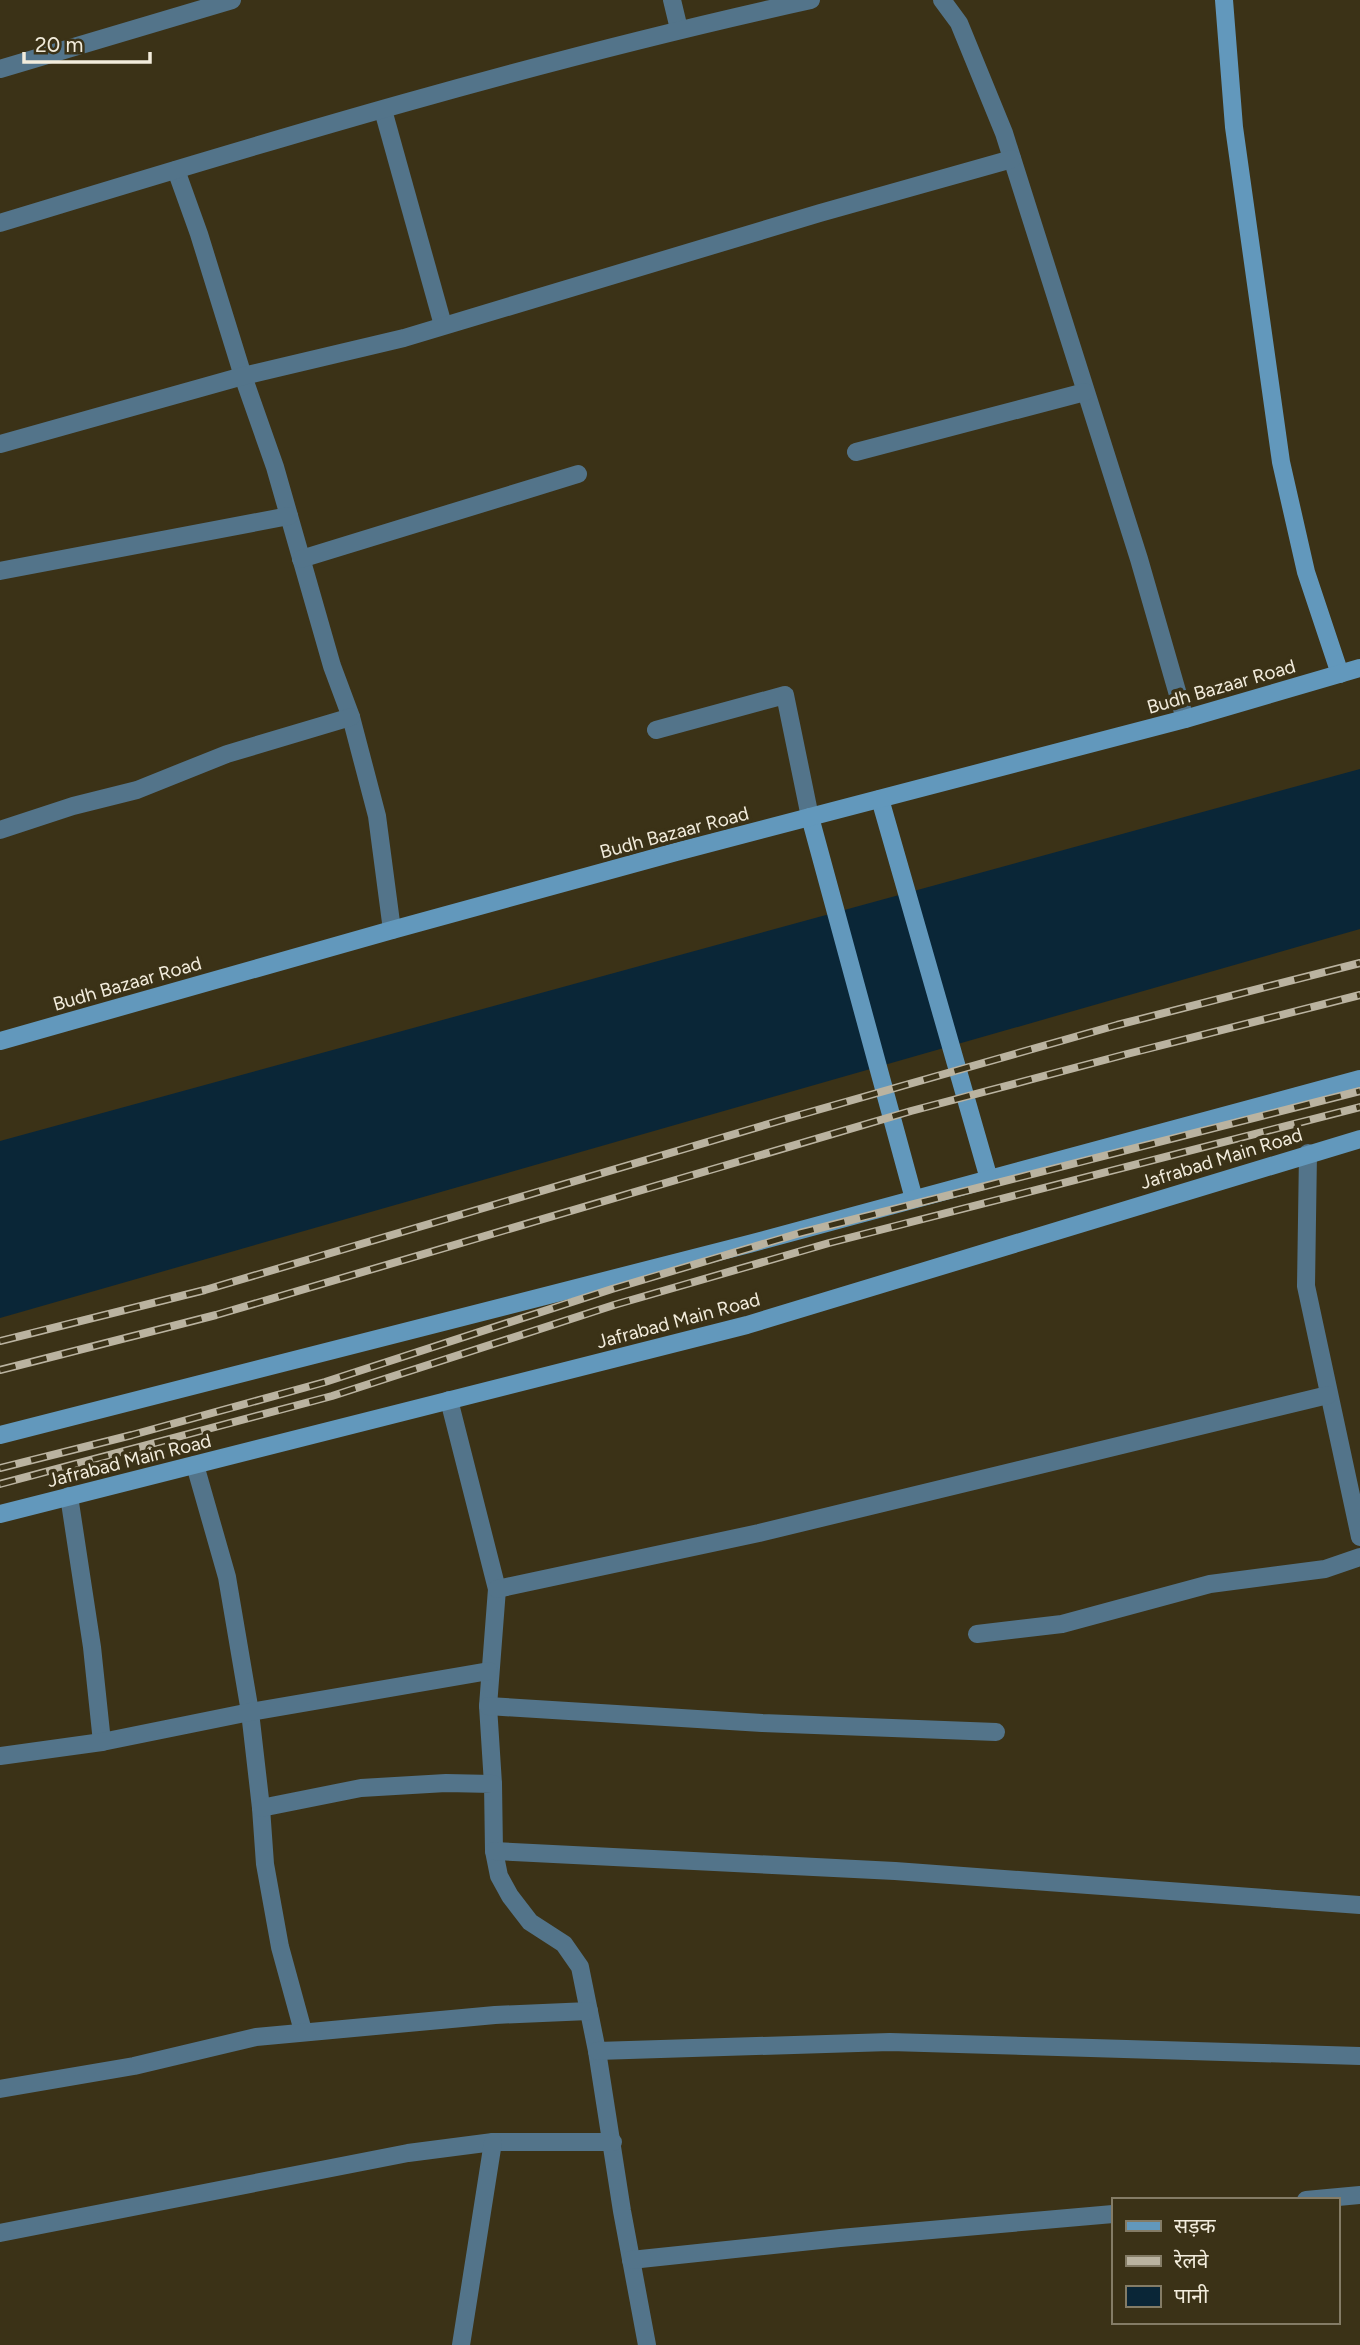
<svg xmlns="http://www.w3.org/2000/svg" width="1360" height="2345" viewBox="0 0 1360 2345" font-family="Figtree,'Noto Sans Devanagari',sans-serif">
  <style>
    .water { fill: #0a2637 }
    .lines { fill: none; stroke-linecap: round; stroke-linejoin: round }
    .lane { stroke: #53748a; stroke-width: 18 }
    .street { stroke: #53748a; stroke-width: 18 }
    .secondary { stroke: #6298bc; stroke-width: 18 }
    .rail-casing { stroke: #bab3a0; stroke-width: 8 }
    .rail { stroke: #3b3217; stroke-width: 5; stroke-dasharray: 16; stroke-linecap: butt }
    .labels { text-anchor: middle; stroke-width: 7; stroke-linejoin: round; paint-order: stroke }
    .street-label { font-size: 19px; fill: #f2ecdc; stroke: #3b3217 }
  </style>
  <rect width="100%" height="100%" fill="#3b3217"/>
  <!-- water -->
  <polygon class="water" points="1360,769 1360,929 0,1318 0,1141"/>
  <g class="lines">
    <!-- lane -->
    <g class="lane">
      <polyline points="656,730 785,695 810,817"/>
      <polyline points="195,1465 227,1577 250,1712"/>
      <polyline points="69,1496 92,1647 102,1742"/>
    </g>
    <!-- street -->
    <g class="street">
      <polyline points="672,0 679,29"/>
      <polyline points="942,0 959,23 1004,133 1139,559 1185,719"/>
      <polyline points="0,69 232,0"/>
      <polyline points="383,110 443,325"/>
      <polyline points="176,170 199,234 243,376 275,467 332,666 351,717 377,816 392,930"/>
      <path d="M0,223C268,141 537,60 811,0"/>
      <polyline points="0,444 243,376 404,338 820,213 1012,159"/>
      <polyline points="856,452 1085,392"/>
      <polyline points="301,559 578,474"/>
      <polyline points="0,571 289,516"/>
      <polyline points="0,830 73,806 137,790 227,754 351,717"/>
      <polyline points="1308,1153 1306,1286 1360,1537"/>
      <polyline points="449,1400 497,1589 488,1706 493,1784"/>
      <polyline points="497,1589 759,1533 1328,1395"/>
      <polyline points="977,1634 1062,1624 1210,1584 1325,1569 1360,1557"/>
      <polyline points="488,1706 762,1723 996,1732"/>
      <polyline points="250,1712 261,1808 265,1864 280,1947 303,2031"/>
      <polyline points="0,1756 102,1742 250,1712 489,1671"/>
      <polyline points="261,1808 361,1788 446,1783 493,1784 494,1851 499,1876 510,1896 530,1922 564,1944 580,1967 597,2051 622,2211 647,2345"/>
      <polyline points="494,1851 895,1871 1360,1905"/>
      <polyline points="597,2051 890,2042 1360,2056"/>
      <polyline points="0,2089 134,2066 256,2037 495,2015 589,2011"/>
      <polyline points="1306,2200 1360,2195"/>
      <polyline points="0,2233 408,2153 493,2142 613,2142"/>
      <polyline points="631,2260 840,2238 1113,2214"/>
      <polyline points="461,2345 493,2142"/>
    </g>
    <!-- secondary -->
    <g class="secondary">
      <polyline points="1224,0 1234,127 1281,462 1306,572 1340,674"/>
      <polyline points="880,799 989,1179"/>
      <polyline points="810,817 914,1199"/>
      <polyline points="0,1041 392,930 676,852 1185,719 1360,668"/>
      <polyline points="0,1435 749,1244 1360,1079"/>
      <polyline points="0,1514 747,1325 1360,1139"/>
    </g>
    <defs>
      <g id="rail">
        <polyline points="0,1341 205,1290 789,1118 1117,1025 1360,963"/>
        <polyline points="0,1370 216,1315 911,1111 1127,1054 1360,995"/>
        <polyline points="0,1468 132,1435 325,1382 612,1289 800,1233 1360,1091"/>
        <polyline points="0,1484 332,1396 614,1305 829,1243 1360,1107"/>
      </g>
    </defs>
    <!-- rail casing -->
    <use href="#rail" class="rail-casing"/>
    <!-- rail -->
    <use href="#rail" class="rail"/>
  </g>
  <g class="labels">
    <!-- street labels -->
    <g class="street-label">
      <text transform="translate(1221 686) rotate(-16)" y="7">Budh Bazaar Road</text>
      <text transform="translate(674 832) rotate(-15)" y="7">Budh Bazaar Road</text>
      <text transform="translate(127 983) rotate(-16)" y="7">Budh Bazaar Road</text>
      <text transform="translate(1221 1158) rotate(-17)" y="7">Jafrabad Main Road</text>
      <text transform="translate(678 1320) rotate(-15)" y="7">Jafrabad Main Road</text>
      <text transform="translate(129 1460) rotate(-14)" y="7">Jafrabad Main Road</text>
    </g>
  </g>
  <!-- legend -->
  <rect x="1112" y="2198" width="228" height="126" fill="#3b3217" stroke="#847c66" stroke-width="2"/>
  <rect x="1126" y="2221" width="35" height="10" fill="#6298bc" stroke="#847c66" stroke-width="2"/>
  <text x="1174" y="2233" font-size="21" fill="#f2ecdc">सड़क</text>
  <rect x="1126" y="2256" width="35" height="10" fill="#bab3a0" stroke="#847c66" stroke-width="2"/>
  <text x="1174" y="2268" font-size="21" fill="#f2ecdc">रेलवे</text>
  <rect x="1126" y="2286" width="35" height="21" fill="#0a2637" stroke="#847c66" stroke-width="2"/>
  <text x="1174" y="2303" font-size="21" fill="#f2ecdc">पानी</text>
  <!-- scale -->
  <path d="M24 52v10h126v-10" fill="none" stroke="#f2ecdc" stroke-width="3.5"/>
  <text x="35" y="52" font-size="21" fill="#f2ecdc" stroke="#3b3217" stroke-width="5" paint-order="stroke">20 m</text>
</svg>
